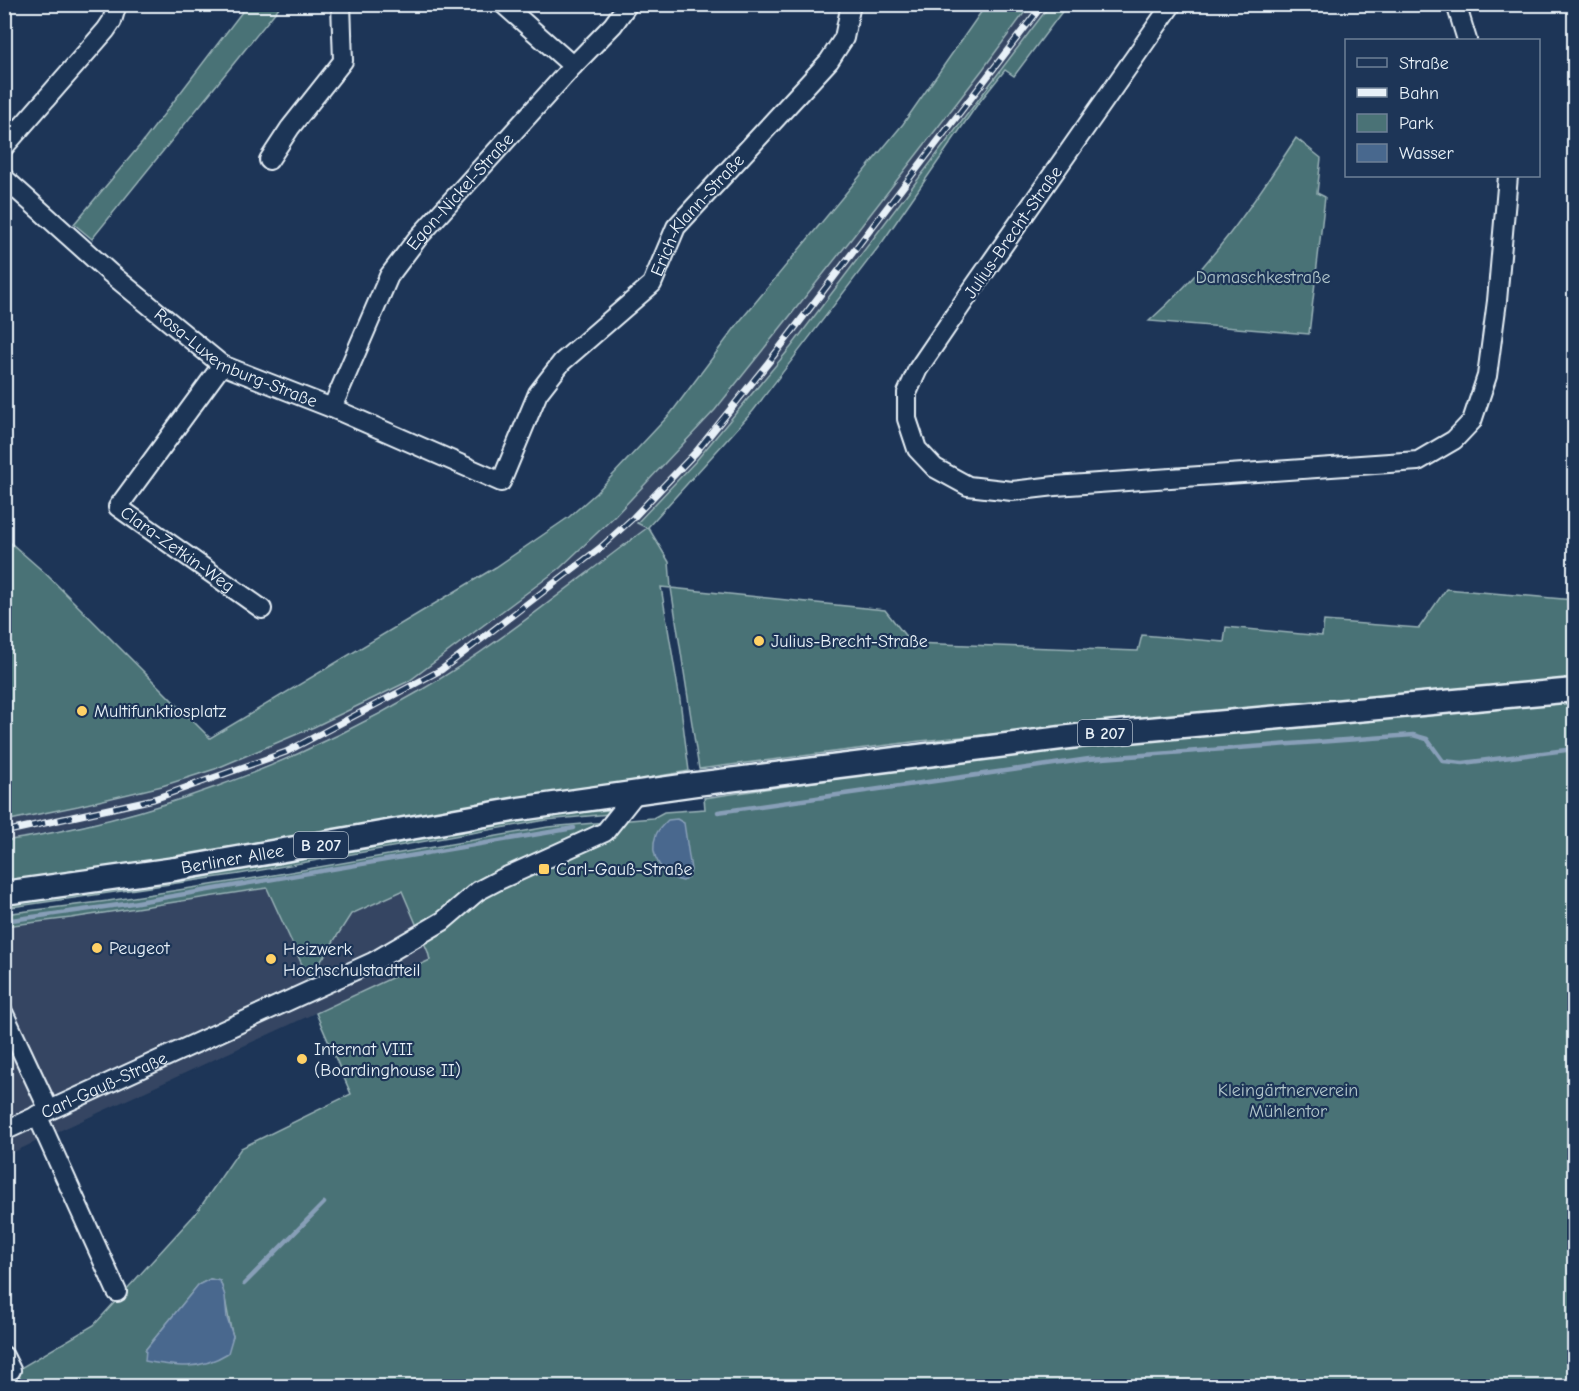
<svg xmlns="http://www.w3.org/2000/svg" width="1579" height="1391" viewBox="0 0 1579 1391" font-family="'Comic Neue',sans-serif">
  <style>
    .built { fill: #344562 }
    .green { fill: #4a7276; stroke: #99b2b7; stroke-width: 1.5; fill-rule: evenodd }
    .water { fill: #48688e; stroke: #889fb8; stroke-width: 1.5 }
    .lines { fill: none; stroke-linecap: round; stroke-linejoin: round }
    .stream { stroke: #889fb8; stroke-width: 4.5 }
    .minor-casing { stroke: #e8f1f8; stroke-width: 22 }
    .major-casing { stroke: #e8f1f8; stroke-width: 27 }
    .minor { stroke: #1d3557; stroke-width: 18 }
    .major { stroke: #1d3557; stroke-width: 22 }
    .rail-casing { stroke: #e8f1f8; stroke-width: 7 }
    .rail { stroke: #1d3557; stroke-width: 4.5; stroke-dasharray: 14; stroke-linecap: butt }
    .poi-dot { fill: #ffd166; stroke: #1d3557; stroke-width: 2 }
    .labels { text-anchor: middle; stroke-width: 4.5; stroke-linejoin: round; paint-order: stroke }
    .shield { fill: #1d3557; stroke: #abb9c8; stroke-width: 1.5 }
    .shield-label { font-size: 16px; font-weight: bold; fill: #e8f1f8 }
    .street-label { font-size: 18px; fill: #e8f1f8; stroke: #1d3557 }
    .park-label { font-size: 18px; fill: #b1c5ca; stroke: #1d3557 }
    .poi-label { font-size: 18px; fill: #e8f1f8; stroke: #1d3557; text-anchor: start }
  </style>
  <rect width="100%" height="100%" fill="#1d3557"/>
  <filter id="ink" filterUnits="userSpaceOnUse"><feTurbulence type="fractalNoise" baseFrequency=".0167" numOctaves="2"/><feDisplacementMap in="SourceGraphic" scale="12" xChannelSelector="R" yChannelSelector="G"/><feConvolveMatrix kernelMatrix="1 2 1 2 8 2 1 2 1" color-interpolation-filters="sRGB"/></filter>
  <g filter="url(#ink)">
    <!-- built -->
    <g class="built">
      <polygon points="1030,5 1050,5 791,347 695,462 637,523 648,527 496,642 418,692 317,745 212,788 161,804 105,820 5,841 4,821 78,806 162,786 215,769 314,727 409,681 560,568 615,516 715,410 852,238 983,69"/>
      <polygon points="267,888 309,979 351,913 402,891 428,952 430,960 5,1156 4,926 71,918"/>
    </g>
    <!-- green -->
    <g class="green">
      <polygon points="248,4 281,5 92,239 74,224 142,143"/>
      <polygon points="986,5 1030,5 983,69 852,238 715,410 615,516 560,568 409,681 314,727 215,769 162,786 78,806 5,821 5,538 45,573 210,738 496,567 569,517 596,493 671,413 740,321 903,124"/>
      <path d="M1050,5H1067L1014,76L1005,70L977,105L883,241L753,411L648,527L669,562L671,588L885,610L911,643L1138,651L1142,635L1224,642L1226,627L1322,636L1324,621L1419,628L1446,589L1574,600V679L920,741L699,769L671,588L661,587L680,700L689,771L174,859L5,883L4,841C147,820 294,765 418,692C499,645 572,583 647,528L637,523L695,462L791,347Z"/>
      <path d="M1296,138L1321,158L1317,193L1325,197L1309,334L1149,321C1211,266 1251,207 1296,138Z"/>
      <path d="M1574,702V1386H23L17,1370L94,1325L197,1212L241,1148L351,1094L316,1013L430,960L428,952L402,891L351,914L309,980L267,888L71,918L5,926L4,914L108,901L262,877L548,827L653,818L664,812L705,809L704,798L1013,753ZM210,1279L220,1281C227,1299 227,1318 233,1336L146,1349L198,1285Z"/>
      <path d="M608,810L610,811L609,814L546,820L239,874L5,908L4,905C127,889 248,869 369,848C449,834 527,817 608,810Z"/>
    </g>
    <!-- water -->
    <g class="water">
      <path d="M677,819L684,823L691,870L689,877L683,881C663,878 648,855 656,835C658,829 664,824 668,820Z"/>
      <path d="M210,1279L220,1281L225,1296L227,1318L233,1336L228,1353C199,1371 177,1367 145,1361L146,1349L198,1285Z"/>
    </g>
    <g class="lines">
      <!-- stream -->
      <g class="stream">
        <polyline points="718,812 1089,759 1413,735 1427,739 1443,761 1463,763 1574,749"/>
        <polyline points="4,921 126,904 574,828"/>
        <polyline points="244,1284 324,1203"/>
      </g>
      <defs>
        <g id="minor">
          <polyline points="503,4 573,66"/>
          <polyline points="1172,4 969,294 918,369 907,393 907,419 917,449 935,468 968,486 1012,491 1055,486 1418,461 1454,440 1472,421 1487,376 1497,301 1508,176"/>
          <polyline points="1456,4 1467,40"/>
          <polyline points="4,147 106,30 112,21 117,4"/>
          <polyline points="269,160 290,128 343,61 341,4"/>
          <path id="s1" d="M4,178L110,273L222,365L332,408L501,482L538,393L562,362L652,284L676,227L829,61L844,38L851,4"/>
          <path id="s2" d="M222,365L118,507L262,609"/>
          <path id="s3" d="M332,408L389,276L417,239L573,66L613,25L628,4"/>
          <polyline points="4,1014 49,1110"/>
          <polyline points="37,1115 117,1292"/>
          <path id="s4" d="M4,1131L373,962L443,921L478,891L499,880L605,832L636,793"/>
          <polyline points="4,1356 11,1370"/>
        </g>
        <g id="major">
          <path id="s5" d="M4,893L175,869L519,809L696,784L1085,735L1574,690"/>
        </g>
      </defs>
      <!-- minor casing -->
      <use href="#minor" class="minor-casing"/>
      <!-- major casing -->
      <use href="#major" class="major-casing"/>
      <!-- minor -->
      <use href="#minor" class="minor"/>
      <!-- major -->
      <use href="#major" class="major"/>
      <defs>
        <polyline id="rail" points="4,832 154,799 286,752 441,670 600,548 633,518 696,452 768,363 1043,4"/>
      </defs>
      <!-- rail casing -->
      <use href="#rail" class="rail-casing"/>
      <!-- rail -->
      <use href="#rail" class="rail"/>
    </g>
  </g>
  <!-- markers -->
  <g class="poi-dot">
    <circle cx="759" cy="641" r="6"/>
    <circle cx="82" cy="711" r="6"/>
    <rect x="538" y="863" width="12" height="12" rx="3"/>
    <circle cx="97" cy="948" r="6"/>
    <circle cx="271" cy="959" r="6"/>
    <circle cx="302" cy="1059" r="6"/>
  </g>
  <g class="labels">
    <!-- shield labels -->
    <g class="shield">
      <rect x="1078" y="720" width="54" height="26" rx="4.5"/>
      <rect x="294" y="832" width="54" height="26" rx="4.5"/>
    </g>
    <g class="shield-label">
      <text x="1105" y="739">B 207</text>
      <text x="321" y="851">B 207</text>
    </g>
    <!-- street labels -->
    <g class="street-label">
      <text dy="6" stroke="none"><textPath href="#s3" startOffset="254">Egon-Nickel-Straße</textPath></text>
      <text dy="6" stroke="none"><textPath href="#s1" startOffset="928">Erich-Klann-Straße</textPath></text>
      <text transform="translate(1013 232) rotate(-55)" y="6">Julius-Brecht-Straße</text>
      <text dy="6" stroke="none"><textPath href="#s1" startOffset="296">Rosa-Luxemburg-Straße</textPath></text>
      <text dy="6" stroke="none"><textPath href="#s2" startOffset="249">Clara-Zetkin-Weg</textPath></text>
      <text dy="6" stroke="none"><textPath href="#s5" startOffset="231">Berliner Allee</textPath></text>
      <text dy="6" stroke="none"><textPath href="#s4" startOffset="110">Carl-Gauß-Straße</textPath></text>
    </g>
    <!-- park labels -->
    <g class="park-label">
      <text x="1263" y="283">Damaschkestraße</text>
      <text x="1288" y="1096">Kleingärtnerverein<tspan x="1288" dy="21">Mühlentor</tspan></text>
    </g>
    <!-- poi labels -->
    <g class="poi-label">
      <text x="771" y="647">Julius-Brecht-Straße</text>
      <text x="94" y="717">Multifunktiosplatz</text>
      <text x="556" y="875">Carl-Gauß-Straße</text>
      <text x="109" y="954">Peugeot</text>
      <text x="283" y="955">Heizwerk<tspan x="283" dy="21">Hochschulstadtteil</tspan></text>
      <text x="314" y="1055">Internat VIII<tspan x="314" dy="21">(Boardinghouse II)</tspan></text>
    </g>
  </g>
  <!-- margin -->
  <rect width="1579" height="1391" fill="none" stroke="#1d3557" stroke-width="24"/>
  <rect x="12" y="12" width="1555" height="1367" fill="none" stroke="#e8f1f8" stroke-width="2" filter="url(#ink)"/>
  <!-- legend -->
  <rect x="1345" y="39" width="195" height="138" fill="#1d3557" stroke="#6e8097" stroke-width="1.5"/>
  <rect x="1357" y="58" width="30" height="9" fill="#1d3557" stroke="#6e8097" stroke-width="1.5"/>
  <text x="1399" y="69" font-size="18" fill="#e8f1f8">Straße</text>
  <rect x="1357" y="88" width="30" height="9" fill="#e8f1f8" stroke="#6e8097" stroke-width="1.5"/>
  <text x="1399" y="99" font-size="18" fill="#e8f1f8">Bahn</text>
  <rect x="1357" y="114" width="30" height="18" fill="#4a7276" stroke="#6e8097" stroke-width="1.5"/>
  <text x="1399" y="129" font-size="18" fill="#e8f1f8">Park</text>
  <rect x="1357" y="144" width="30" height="18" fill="#48688e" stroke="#6e8097" stroke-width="1.5"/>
  <text x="1399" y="159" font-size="18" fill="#e8f1f8">Wasser</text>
</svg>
